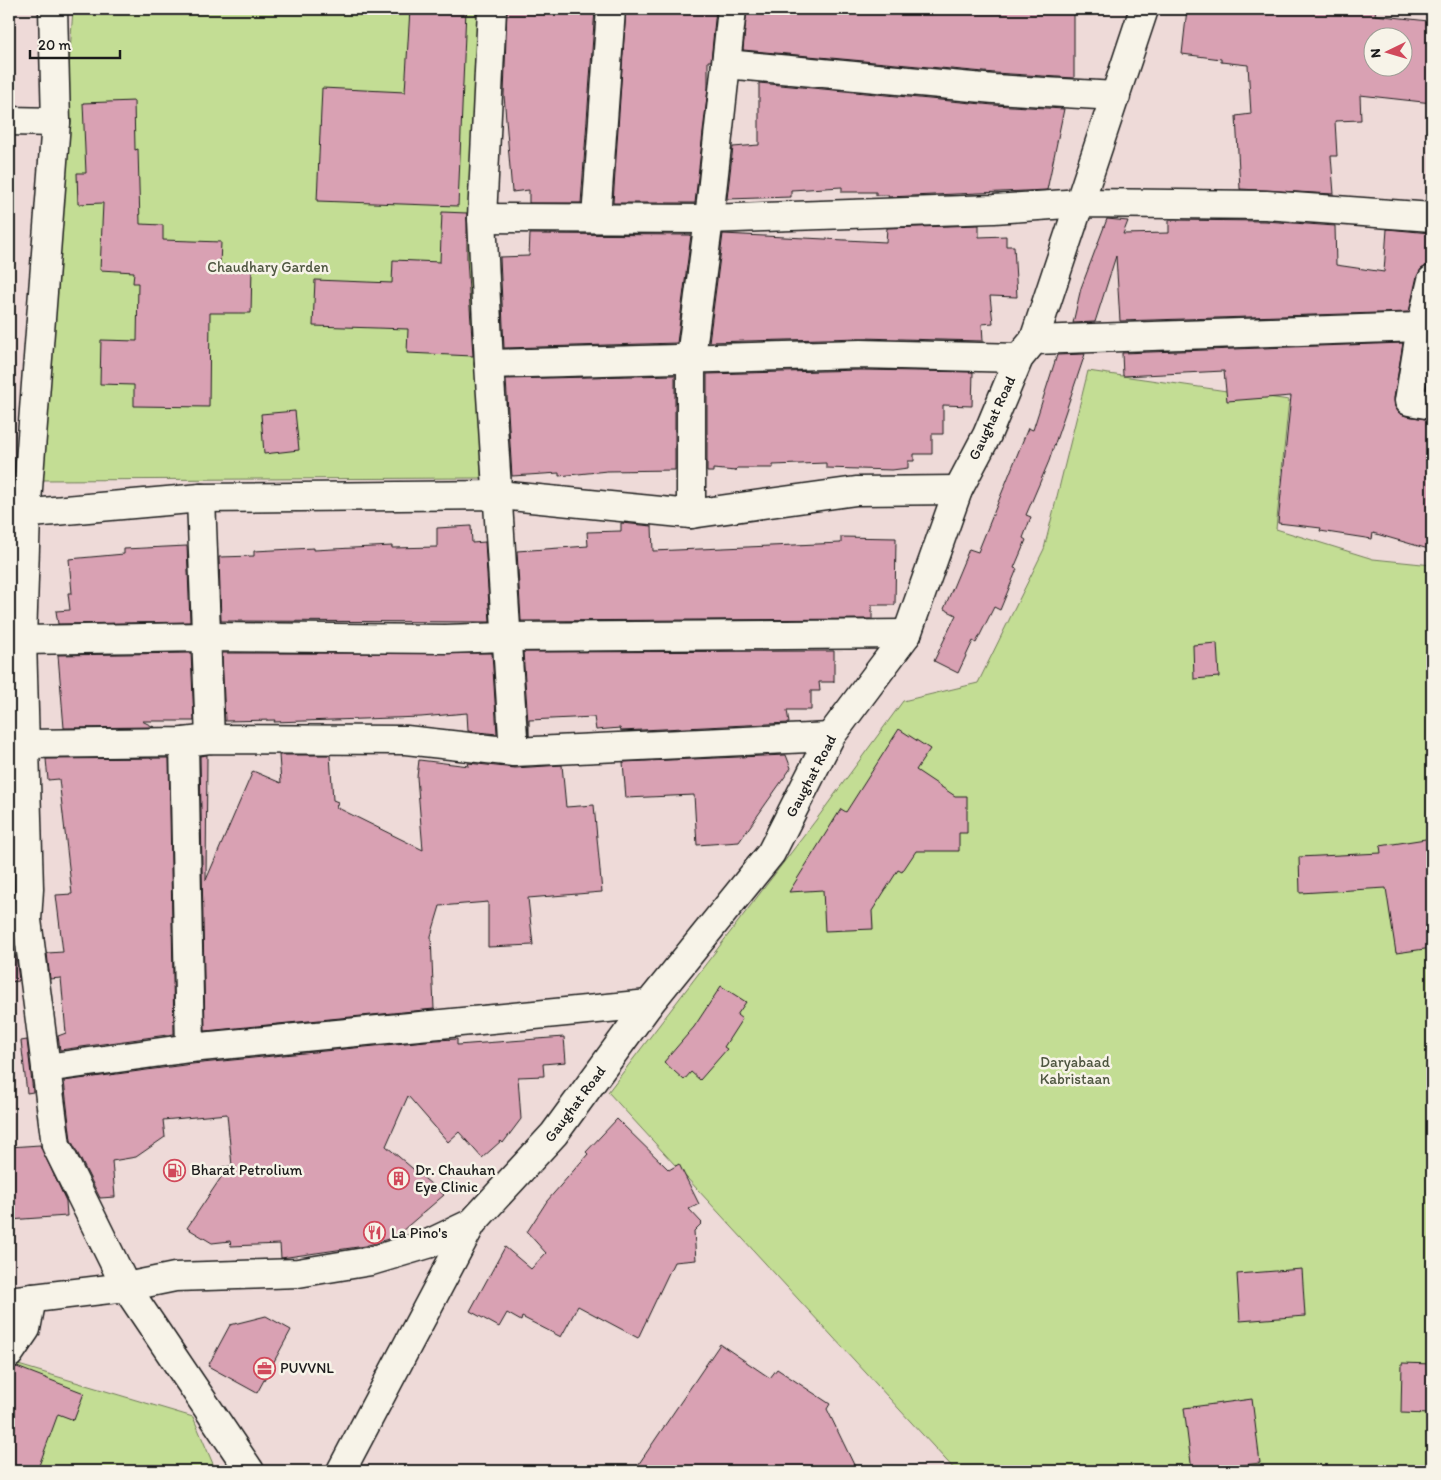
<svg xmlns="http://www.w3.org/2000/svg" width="1441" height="1480" viewBox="0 0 1441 1480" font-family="Itim,sans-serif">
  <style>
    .green { fill: #c3dd94; stroke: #707c58 }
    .building { fill: #d9a1b3; stroke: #1c1c1c; fill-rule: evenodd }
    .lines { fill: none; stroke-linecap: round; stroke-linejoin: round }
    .minor-casing { stroke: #1c1c1c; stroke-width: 31 }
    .tertiary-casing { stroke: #1c1c1c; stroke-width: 31 }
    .secondary-casing { stroke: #1c1c1c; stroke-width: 31 }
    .minor { stroke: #f7f3e8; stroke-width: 28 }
    .tertiary { stroke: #f7f3e8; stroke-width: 28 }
    .secondary { stroke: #f7f3e8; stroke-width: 28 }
    .labels { text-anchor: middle; stroke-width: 5; stroke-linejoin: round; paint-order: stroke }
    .park-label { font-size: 15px; fill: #4e5640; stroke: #f7f3e8 }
    .street-label { font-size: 15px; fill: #1c1c1c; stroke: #f7f3e8 }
    .poi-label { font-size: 15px; fill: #1c1c1c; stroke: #f7f3e8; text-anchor: start }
  </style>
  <rect width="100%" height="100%" fill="#eedad8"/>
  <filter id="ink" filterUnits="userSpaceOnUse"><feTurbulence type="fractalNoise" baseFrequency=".02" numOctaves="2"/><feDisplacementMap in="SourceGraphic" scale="10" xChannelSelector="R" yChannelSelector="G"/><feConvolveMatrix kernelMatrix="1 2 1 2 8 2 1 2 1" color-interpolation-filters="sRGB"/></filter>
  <g filter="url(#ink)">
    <!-- green -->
    <g class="green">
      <polygon points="73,9 482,9 481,478 40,480"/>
      <polygon points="1088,371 1289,400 1276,529 1373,559 1432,565 1432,1471 956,1471 608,1092 816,820 903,701 978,683 1044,549"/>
      <polygon points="15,1364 193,1417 216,1471 9,1471 9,1382"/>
    </g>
    <!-- building -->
    <g class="building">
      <polygon points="410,9 466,9 458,206 317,201 322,88 405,92"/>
      <polygon points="507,9 595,9 581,203 529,203 529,190 512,192 504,95"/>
      <polygon points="626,9 716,9 711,61 708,61 708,88 695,203 613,203"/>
      <polygon points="747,9 1074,9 1074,78 995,73 743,50"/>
      <path d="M1187,9H1376L1375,15L1428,21L1427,24H1432V103L1360,95L1361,120L1335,121L1337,156H1331L1334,194L1240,189L1236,116L1251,114L1248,65L1221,62V59L1182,54ZM1374,38H1404V68H1374Z"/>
      <polygon points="759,83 993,105 1064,109 1047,190 888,197 889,195 876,195 876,192 842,192 842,187 791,190 791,197 727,199 733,147 759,145"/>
      <polygon points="134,101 135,150 138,149 140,224 163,225 163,240 221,242 220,265 252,267 251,313 210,313 209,407 134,406 134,385 100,384 101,340 137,341 138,283 133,283 134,272 100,270 103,203 78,204 77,173 86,173 83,103"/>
      <polygon points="442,212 467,213 467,258 473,356 407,353 408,329 313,326 315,280 392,283 393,260 440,262"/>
      <polygon points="1107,219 1128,221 1123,234 1169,233 1169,220 1265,221 1335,226 1336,265 1384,272 1387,229 1430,233 1428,265 1421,269 1417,276 1409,312 1120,321 1116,256 1095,322 1073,323 1081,288"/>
      <polygon points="979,225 979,237 1006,236 1006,246 1014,246 1017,297 990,296 993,323 982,324 983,341 861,338 709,342 723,234 886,242 887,228"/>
      <polygon points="530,234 691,235 677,343 504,348 500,257 529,256"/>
      <polygon points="1403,343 1394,398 1395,407 1399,413 1406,416 1432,420 1432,550 1373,533 1372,539 1320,531 1321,528 1278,523 1291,396 1227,401 1224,371 1123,376 1122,353"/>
      <polygon points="1085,354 1049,461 1026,515 1031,517 1023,538 1026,540 1014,568 1017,569 1000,610 994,607 976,643 973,641 958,673 934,661 956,615 944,609 969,549 978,552 1028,428 1033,430 1057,355"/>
      <polygon points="1432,355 1432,389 1427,388"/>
      <polygon points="861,370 973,372 972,406 943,405 943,434 932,434 932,454 914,454 914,461 908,461 908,468 892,470 826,468 826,463 773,465 773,468 737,468 736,471 713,469 713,472 707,472 707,374"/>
      <polygon points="675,375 675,470 607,471 559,476 559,473 512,476 506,379"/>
      <polygon points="295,411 299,450 264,454 261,414"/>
      <polygon points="621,523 652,526 653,551 841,543 841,537 896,538 895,605 872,605 872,619 521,621 517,551 588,546 587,532 621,531"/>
      <polygon points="471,526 472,543 485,542 490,622 221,621 219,557 254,556 254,551 314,548 314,550 392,546 392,548 437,547 437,528"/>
      <polygon points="187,546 190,622 58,624 56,611 70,610 68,593 72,593 69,559 124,554 124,549"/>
      <polygon points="1217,643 1219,677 1194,679 1193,645"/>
      <polygon points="834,651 834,682 819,682 820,691 811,691 811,710 787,710 789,723 621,731 620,728 596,730 594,717 529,720 529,736 523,652"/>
      <polygon points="191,653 194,721 142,721 154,727 64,728 58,655"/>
      <polygon points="222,653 492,653 497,734 468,731 467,713 421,717 274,722 275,720 225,721"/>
      <polygon points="899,729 930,749 916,770 955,796 967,796 967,833 959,833 959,851 916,851 902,872 898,870 872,911 873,929 825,931 823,890 789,892 841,809 846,812"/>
      <polygon points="207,755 206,880 253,771 281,783 279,755 330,755 333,800 338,802 336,807 423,850 417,777 419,760 469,766 468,763 515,768 562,765 566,807 594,805 602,892 528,898 533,945 488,947 488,902 440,906 431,936 434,1009 205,1031 200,756"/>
      <polygon points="786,755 791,768 739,842 697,845 694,795 626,798 623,762"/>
      <polygon points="169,758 174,1034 60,1050 58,1036 66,1033 61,978 50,979 47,953 63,952 56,895 72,894 59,779 48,780 46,759"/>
      <polygon points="1432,838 1432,948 1396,953 1386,888 1300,893 1299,857 1381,853 1380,846"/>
      <polygon points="9,956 16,956 19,981 9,982"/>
      <polygon points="721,986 746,1002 737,1015 742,1019 724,1047 727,1049 700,1080 691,1072 684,1080 664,1062 694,1027"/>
      <polygon points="564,1037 566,1062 543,1064 544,1076 518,1077 521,1119 503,1143 501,1141 482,1158 459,1132 448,1142 408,1096 386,1146 444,1195 395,1237 365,1246 281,1258 280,1244 231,1246 230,1241 212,1243 187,1228 222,1176 221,1167 232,1166 227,1114 163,1120 165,1137 136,1157 112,1161 115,1197 100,1198 71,1140 64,1081 192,1064 436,1040 457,1039 457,1045"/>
      <polygon points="27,1040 33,1092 27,1093 21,1041"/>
      <polygon points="617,1119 669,1170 679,1164 699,1204 689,1209 702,1223 694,1231 696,1260 674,1262 638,1338 578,1306 561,1337 522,1317 521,1321 507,1313 499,1327 470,1311 505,1247 531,1269 546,1253 527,1232 547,1201 588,1154 586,1152"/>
      <polygon points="40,1145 66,1201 67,1216 9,1220 9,1147"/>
      <polygon points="1302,1269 1305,1316 1240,1321 1237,1274"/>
      <polygon points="266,1316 291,1330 257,1393 208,1366 230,1325"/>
      <polygon points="720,1344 770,1378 777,1369 830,1404 827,1409 857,1471 634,1471"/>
      <polygon points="1402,1363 1432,1364 1430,1414 1401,1413"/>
      <polygon points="17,1367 84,1393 74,1420 58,1414 37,1471 9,1471 9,1369"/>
      <polygon points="1252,1399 1260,1463 1192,1471 1184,1408"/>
    </g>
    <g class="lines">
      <defs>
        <g id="minor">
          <polyline points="53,9 56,122 26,515 22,640 29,889 27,920 56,1145 126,1287 250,1471"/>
          <polyline points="492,9 482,218 489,364 514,752"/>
          <polyline points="726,64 994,89 1116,96"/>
          <polyline points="9,121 56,122"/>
          <polyline points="482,218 709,219 994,209 1081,203 1266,205 1432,217"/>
          <polyline points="596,218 611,9"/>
          <polyline points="1432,280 1421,327 1409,401 1432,405"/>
          <polyline points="1034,340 1421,327"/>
          <polyline points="489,364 861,354 1019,358"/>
          <polyline points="201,498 210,739"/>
          <polyline points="691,514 691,357 709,219 732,9"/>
          <polyline points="9,515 201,498 499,495 691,514 856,491 958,490"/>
          <polyline points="22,640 207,637 446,639 505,637 907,634"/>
          <polyline points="184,742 190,1048"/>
          <polyline points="25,744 184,742 210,739 406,740 514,752 830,737"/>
          <polyline points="46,1068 190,1048 649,1004"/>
          <polyline points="9,1354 26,1329 32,1298"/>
        </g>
        <polyline id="tertiary" points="9,1301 126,1287 175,1277 298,1273 371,1261 428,1244 472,1223"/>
        <polyline id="secondary" points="341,1471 472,1223 554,1134 649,1004 771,853 830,737 907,634 958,490 987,435 1019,358 1034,340 1144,9"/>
      </defs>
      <!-- minor casing -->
      <use href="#minor" class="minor-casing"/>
      <!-- tertiary casing -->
      <use href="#tertiary" class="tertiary-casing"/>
      <!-- secondary casing -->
      <use href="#secondary" class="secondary-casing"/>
      <!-- minor -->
      <use href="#minor" class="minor"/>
      <!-- tertiary -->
      <use href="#tertiary" class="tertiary"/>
      <!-- secondary -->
      <use href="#secondary" class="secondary"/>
    </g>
  </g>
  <!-- icons -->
  <defs>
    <symbol id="fuel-ring" viewBox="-11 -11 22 22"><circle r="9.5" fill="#f7f3e8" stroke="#d1495b" stroke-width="1.5"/><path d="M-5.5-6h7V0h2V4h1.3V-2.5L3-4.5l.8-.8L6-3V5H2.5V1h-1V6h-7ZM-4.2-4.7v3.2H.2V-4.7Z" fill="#d1495b"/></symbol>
    <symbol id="building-ring" viewBox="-11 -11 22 22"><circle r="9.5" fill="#f7f3e8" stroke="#d1495b" stroke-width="1.5"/><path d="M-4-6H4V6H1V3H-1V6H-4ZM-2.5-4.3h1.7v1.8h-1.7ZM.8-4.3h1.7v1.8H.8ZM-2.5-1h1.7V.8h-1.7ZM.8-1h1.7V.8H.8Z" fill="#d1495b"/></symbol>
    <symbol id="restaurant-ring" viewBox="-11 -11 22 22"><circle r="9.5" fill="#f7f3e8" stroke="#d1495b" stroke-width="1.5"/><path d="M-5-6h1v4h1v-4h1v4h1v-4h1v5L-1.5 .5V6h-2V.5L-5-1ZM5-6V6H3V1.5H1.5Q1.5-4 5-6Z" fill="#d1495b"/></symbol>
    <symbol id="office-ring" viewBox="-11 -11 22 22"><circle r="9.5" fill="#f7f3e8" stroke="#d1495b" stroke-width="1.5"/><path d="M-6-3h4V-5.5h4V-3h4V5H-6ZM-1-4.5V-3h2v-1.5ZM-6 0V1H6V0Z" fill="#d1495b"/></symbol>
  </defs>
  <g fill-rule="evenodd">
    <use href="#fuel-ring" x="162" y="1158" width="25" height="25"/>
    <use href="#building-ring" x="386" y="1166" width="25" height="25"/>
    <use href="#restaurant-ring" x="362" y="1220" width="25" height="25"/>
    <use href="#office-ring" x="252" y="1356" width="25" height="25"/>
  </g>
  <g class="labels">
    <!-- park labels -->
    <g class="park-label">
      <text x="268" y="272">Chaudhary Garden</text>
      <text x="1075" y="1067">Daryabaad<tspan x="1075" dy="17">Kabristaan</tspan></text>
    </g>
    <!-- street labels -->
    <g class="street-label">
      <text transform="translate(992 418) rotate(-65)" y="5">Gaughat Road</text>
      <text transform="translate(811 776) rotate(-62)" y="5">Gaughat Road</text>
      <text transform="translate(575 1104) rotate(-53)" y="5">Gaughat Road</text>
    </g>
    <!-- poi labels -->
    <g class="poi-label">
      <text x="191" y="1175">Bharat Petrolium</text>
      <text x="415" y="1175">Dr. Chauhan<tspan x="415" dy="17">Eye Clinic</tspan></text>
      <text x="391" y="1238">La Pino's</text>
      <text x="280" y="1373">PUVVNL</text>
    </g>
  </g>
  <!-- margin -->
  <rect width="1441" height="1480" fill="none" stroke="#f7f3e8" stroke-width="30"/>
  <rect x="15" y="15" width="1411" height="1450" fill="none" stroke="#1c1c1c" stroke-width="2" filter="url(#ink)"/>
  <!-- north arrow -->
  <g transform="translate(1388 52) rotate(265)"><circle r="24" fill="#f7f3e8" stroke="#9f9d96"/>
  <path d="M0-4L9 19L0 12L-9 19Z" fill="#d1495b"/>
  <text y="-8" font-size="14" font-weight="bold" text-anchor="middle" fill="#1c1c1c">N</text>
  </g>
  <!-- scale -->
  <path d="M30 50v8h90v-8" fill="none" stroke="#1c1c1c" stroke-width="2.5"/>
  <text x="38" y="50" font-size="15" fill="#1c1c1c" stroke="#f7f3e8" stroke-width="4" paint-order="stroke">20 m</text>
</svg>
